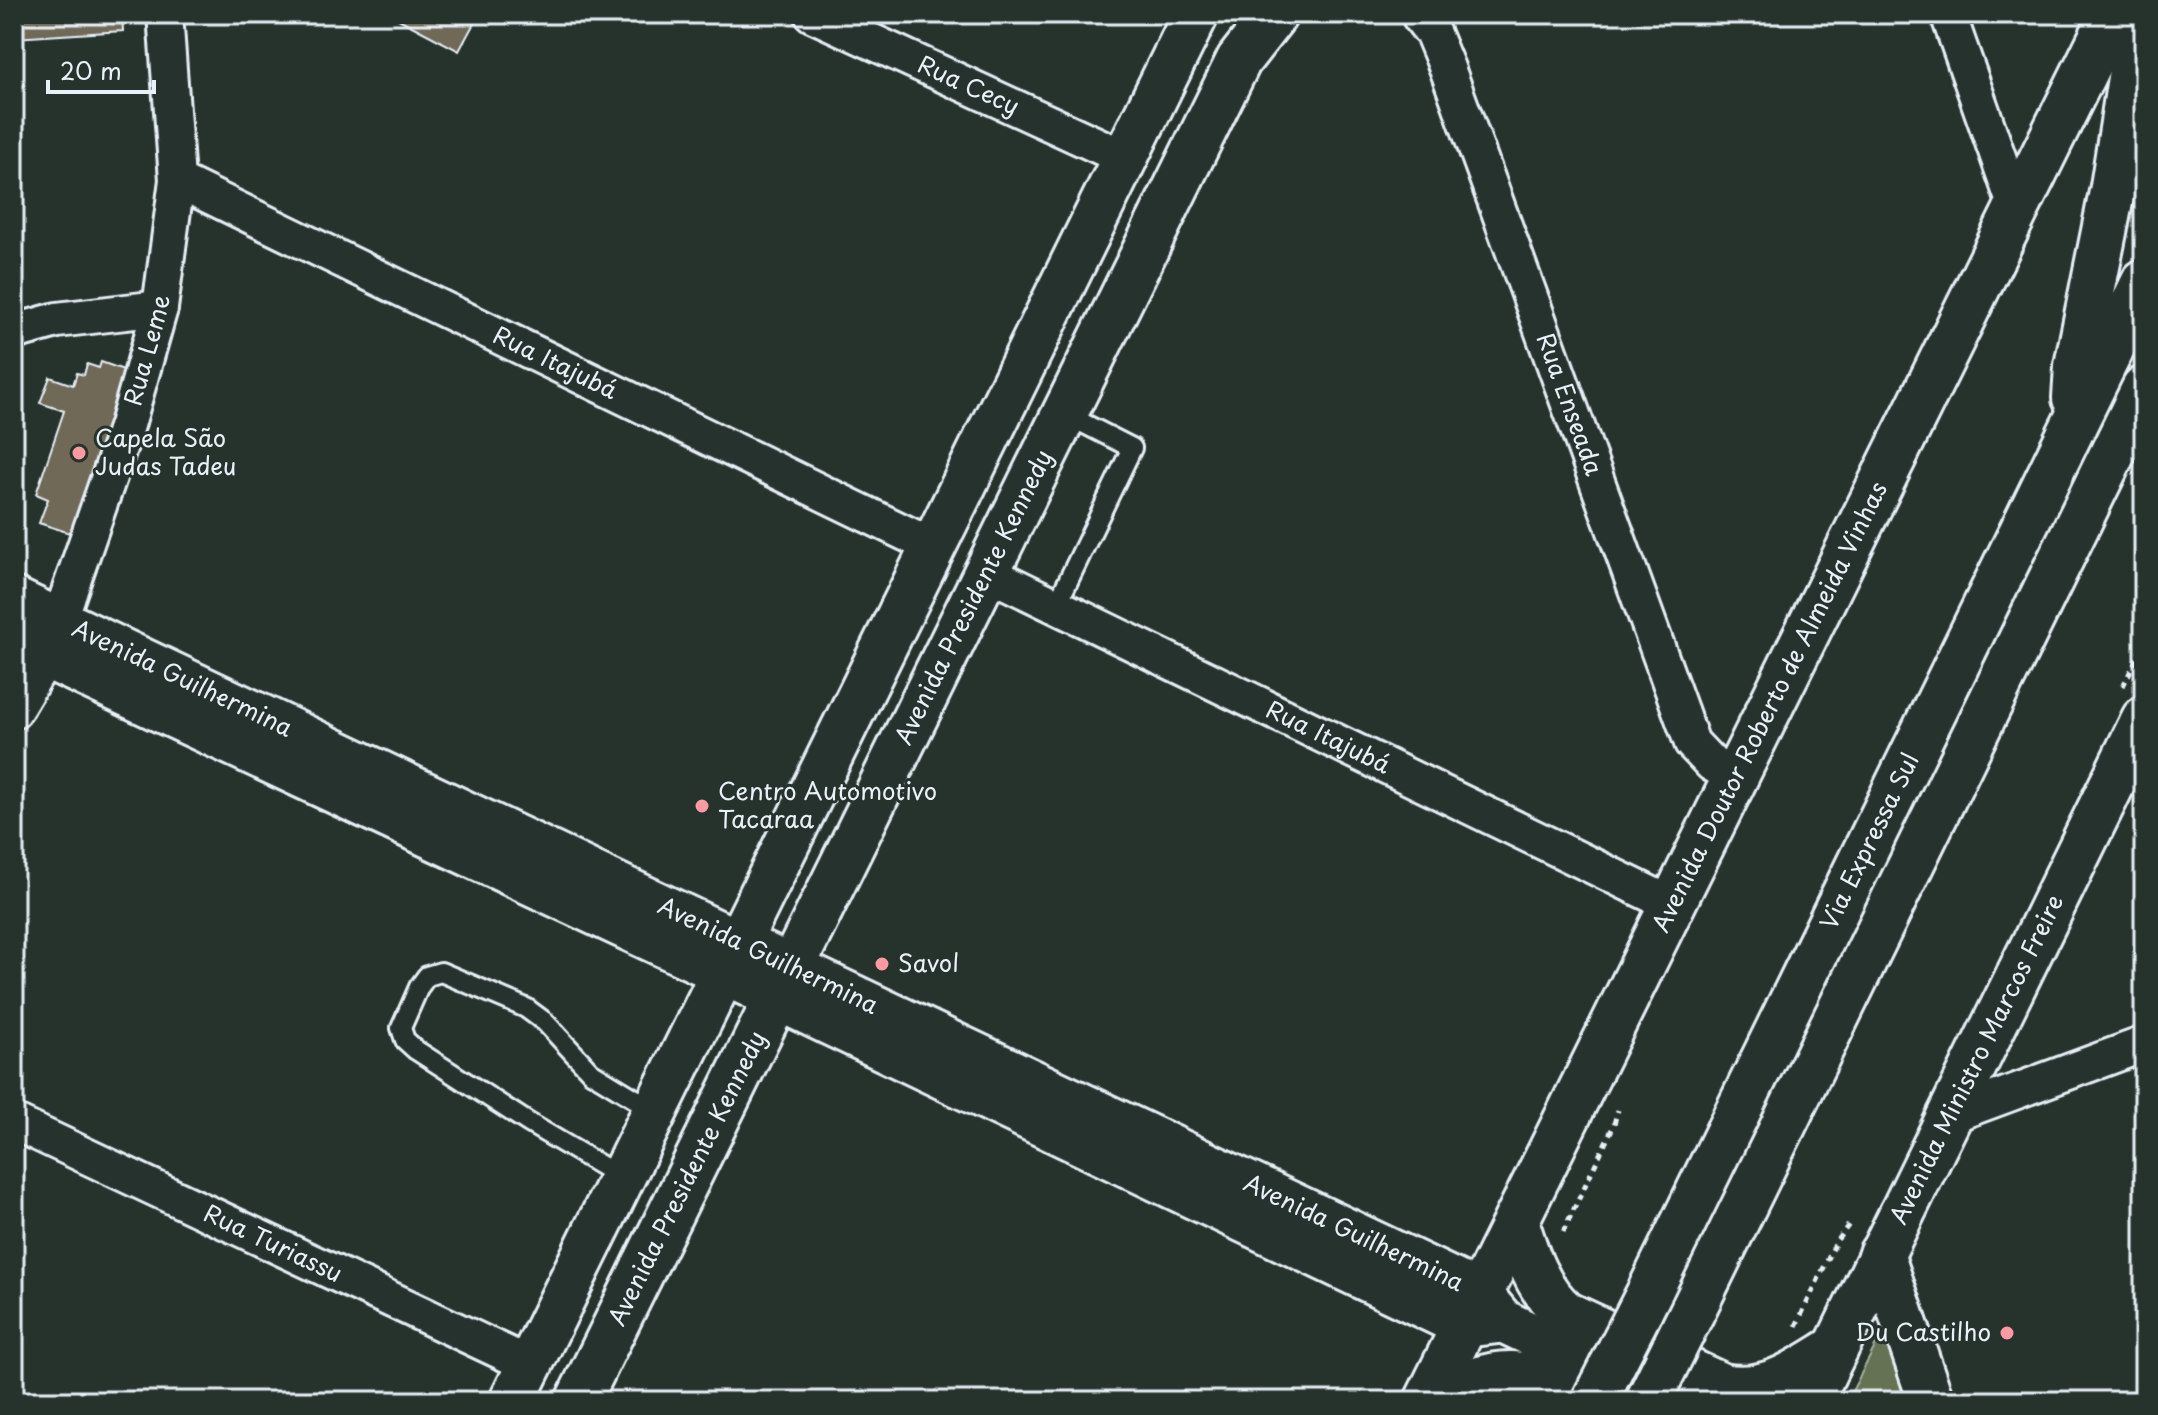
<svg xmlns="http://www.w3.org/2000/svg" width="2158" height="1415" viewBox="0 0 2158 1415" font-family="'Playpen Sans',sans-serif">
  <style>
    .green { fill: #657252; stroke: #a6b2a5; stroke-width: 2 }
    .building { fill: #716959; stroke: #e8f1f8; stroke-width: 2 }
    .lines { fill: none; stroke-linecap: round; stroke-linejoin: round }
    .service-casing { stroke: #e8f1f8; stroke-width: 24 }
    .minor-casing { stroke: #e8f1f8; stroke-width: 40 }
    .tertiary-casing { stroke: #e8f1f8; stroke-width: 48 }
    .secondary-casing { stroke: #e8f1f8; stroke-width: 50 }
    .motorway-casing { stroke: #e8f1f8; stroke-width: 50 }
    .path { stroke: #e8f1f8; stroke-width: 5; stroke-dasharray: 6 6; stroke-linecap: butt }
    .service { stroke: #26332d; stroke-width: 18 }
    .minor { stroke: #26332d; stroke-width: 34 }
    .tertiary { stroke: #26332d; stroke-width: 42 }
    .secondary { stroke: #26332d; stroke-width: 44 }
    .motorway { stroke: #26332d; stroke-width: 44 }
    .motorway-bridge-casing { stroke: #e8f1f8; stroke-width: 50; stroke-linecap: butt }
    .motorway-bridge { stroke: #26332d; stroke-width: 44 }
    .poi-dot { fill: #ff9aa2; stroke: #26332d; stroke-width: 3 }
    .labels { text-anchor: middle; stroke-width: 6; stroke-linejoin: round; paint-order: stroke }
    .street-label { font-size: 24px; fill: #e8f1f8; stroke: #26332d }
    .poi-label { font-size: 24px; fill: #e8f1f8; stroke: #26332d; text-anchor: start }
  </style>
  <rect width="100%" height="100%" fill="#26332d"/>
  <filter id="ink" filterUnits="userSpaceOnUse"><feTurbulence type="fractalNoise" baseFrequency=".0125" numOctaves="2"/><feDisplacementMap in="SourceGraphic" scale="16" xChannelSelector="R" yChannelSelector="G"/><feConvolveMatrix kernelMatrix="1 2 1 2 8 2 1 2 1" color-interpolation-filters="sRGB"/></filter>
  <g filter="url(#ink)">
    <!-- green -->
    <polygon class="green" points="1887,1334 1912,1401 1847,1401 1879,1339"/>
    <!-- building -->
    <g class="building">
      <polygon points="14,14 122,14 123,31 14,38"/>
      <polygon points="389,14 479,14 459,51"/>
      <polygon points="101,362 135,374 79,536 39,523 48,499 36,494 64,411 40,403 50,377 73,385 77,373 84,375 87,364 99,368"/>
    </g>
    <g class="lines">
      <defs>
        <g id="service">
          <polyline points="1056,606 1132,448 1065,414"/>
          <polyline points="622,1178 529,1123 416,1050 405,1040 401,1028 419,987 427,976 441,972 526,1008 545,1022 591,1072 655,1111"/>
        </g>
        <g id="minor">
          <path id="s1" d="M812,14L1125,158"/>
          <polyline points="1948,14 2016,208"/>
          <path id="s2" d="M1420,17L1433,34L1447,68L1692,743L1712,764L1735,777"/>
          <path id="s3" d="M177,180L932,546"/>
          <polyline points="14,332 57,320 160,308"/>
          <path id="s4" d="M986,572L1671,904"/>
          <path id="s5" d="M14,711L47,656L127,425L160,308L177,180L165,14"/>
          <polyline points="1949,1116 2144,1044"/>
          <path id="s6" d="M14,1122L530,1365"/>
        </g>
        <g id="tertiary">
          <path id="s7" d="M14,599L1480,1293L1503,1321L1671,1401"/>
          <polyline points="14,642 776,998 1464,1326 1498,1322"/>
        </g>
        <g id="secondary">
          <path d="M1516,1221C1527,1257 1537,1289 1566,1314L1722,1386C1768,1395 1798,1371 1836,1348"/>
          <polyline points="1881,1254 1931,1401"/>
          <polyline points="512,1401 1196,14"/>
          <path id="s8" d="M578,1401L1239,60L1275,14"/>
          <path id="s9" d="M1427,1401L2113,14"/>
          <path d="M1433,1401C1501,1362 1524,1368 1591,1401"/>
          <path id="s10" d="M1810,1401L2144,719"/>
        </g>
        <g id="motorway">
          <polyline points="2075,398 2077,366 2113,187 2140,14"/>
          <path id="s11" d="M1651,1289L2144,282"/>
          <polyline points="1692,1312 2144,389"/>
        </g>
      </defs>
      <!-- service casing -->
      <use href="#service" class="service-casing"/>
      <!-- minor casing -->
      <use href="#minor" class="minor-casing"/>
      <!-- tertiary casing -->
      <use href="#tertiary" class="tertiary-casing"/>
      <!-- secondary casing -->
      <use href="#secondary" class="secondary-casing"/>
      <!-- motorway casing -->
      <use href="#motorway" class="motorway-casing"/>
      <!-- path -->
      <g class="path">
        <polyline points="2123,686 2144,644"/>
        <polyline points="1563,1232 1613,1127 1618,1110"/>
        <polyline points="1796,1326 1837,1240 1851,1222"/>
      </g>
      <!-- service -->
      <use href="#service" class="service"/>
      <!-- minor -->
      <use href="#minor" class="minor"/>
      <!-- tertiary -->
      <use href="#tertiary" class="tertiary"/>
      <!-- secondary -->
      <use href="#secondary" class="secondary"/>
      <!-- motorway -->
      <use href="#motorway" class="motorway"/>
      <defs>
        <g id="motorway-bridge">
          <polyline points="1594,1401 1651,1289"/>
          <polyline points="1648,1401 1692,1312"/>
        </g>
      </defs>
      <!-- motorway-bridge casing -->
      <use href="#motorway-bridge" class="motorway-bridge-casing"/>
      <!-- motorway-bridge -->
      <use href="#motorway-bridge" class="motorway-bridge"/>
    </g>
  </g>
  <!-- markers -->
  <g class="poi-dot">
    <circle cx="79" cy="453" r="8"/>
    <circle cx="702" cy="806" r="8"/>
    <circle cx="882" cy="964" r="8"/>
    <circle cx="2007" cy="1333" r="8"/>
  </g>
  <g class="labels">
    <!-- street labels -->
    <g class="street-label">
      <text dy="8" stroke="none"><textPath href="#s1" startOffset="172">Rua Cecy</textPath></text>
      <text dy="8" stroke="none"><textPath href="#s5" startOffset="386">Rua Leme</textPath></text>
      <text dy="8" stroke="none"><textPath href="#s3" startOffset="420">Rua Itajubá</textPath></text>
      <text dy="8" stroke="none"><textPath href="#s2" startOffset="416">Rua Enseada</textPath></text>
      <text dy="8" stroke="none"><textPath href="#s8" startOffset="896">Avenida Presidente Kennedy</textPath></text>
      <text dy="8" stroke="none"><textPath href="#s7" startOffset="186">Avenida Guilhermina</textPath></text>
      <text dy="8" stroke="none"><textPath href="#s9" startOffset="774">Avenida Doutor Roberto de Almeida Vinhas</textPath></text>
      <text dy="8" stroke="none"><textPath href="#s4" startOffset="380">Rua Itajubá</textPath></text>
      <text dy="8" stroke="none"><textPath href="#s11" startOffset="498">Via Expressa Sul</textPath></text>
      <text dy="8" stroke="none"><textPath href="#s7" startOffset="834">Avenida Guilhermina</textPath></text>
      <text dy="8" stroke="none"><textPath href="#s10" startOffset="380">Avenida Ministro Marcos Freire</textPath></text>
      <text dy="8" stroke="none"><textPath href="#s8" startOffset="248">Avenida Presidente Kennedy</textPath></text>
      <text dy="8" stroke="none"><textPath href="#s7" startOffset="1482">Avenida Guilhermina</textPath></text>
      <text dy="8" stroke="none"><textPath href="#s6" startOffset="286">Rua Turiassu</textPath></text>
    </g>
    <!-- poi labels -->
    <g class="poi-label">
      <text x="95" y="447">Capela São<tspan x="95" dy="28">Judas Tadeu</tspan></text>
      <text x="718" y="800">Centro Automotivo<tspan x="718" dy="28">Tacaraa</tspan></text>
      <text x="898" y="972">Savol</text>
      <text x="1991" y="1341" text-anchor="end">Du Castilho</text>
    </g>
  </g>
  <!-- margin -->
  <rect width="2158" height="1415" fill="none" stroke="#26332d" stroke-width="48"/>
  <rect x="24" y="24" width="2110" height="1367" fill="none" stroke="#e8f1f8" stroke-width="3" filter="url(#ink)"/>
  <!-- scale -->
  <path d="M48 80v12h106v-12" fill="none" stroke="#e8f1f8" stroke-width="4"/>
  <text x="60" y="80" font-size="24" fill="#e8f1f8" stroke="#26332d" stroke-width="6" paint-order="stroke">20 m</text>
</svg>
